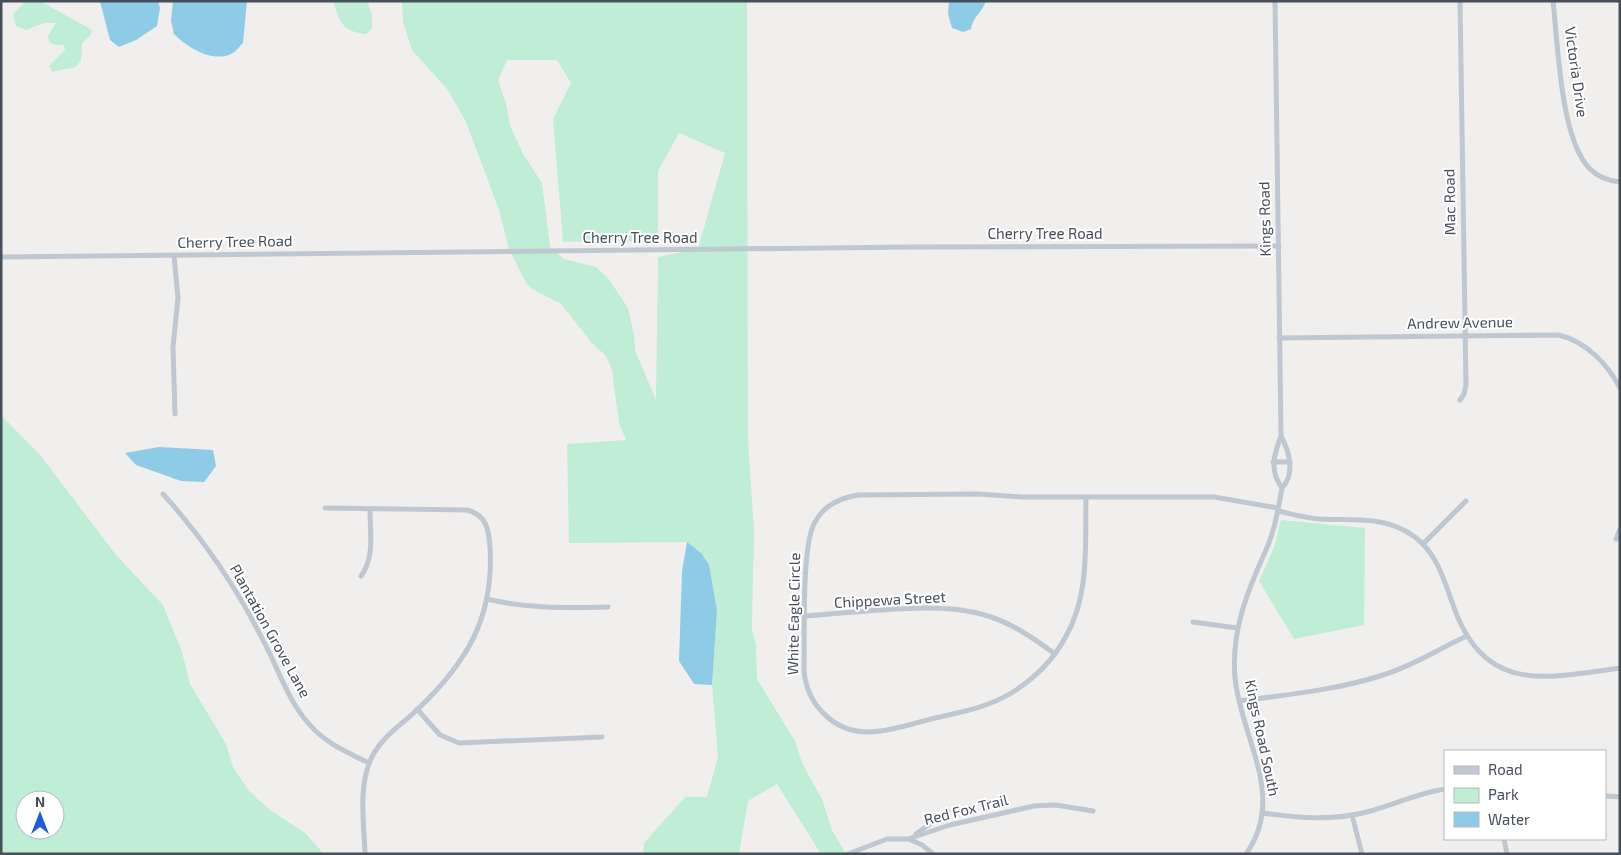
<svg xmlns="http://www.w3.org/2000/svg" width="1621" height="855" viewBox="0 0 1621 855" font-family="'Exo 2',sans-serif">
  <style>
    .green { fill: #bfedd6; fill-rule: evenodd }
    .water { fill: #8ecbe7 }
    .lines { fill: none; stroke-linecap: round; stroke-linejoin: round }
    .minor { stroke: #bfc7d0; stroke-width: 5 }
    .labels { text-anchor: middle; stroke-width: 4; stroke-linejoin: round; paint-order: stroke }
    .street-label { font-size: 15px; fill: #474f5b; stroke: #fff }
  </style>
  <rect width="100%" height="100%" fill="#f1efee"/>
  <!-- green -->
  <g class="green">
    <polygon points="26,1 40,1 92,30 91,35 82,43 81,61 75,67 52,72 49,66 65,50 63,45 55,45 49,42 48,36 56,23 44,23 26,30 16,26 13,14"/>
    <path d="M333,1H367L372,15V29L366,34C341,31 341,23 333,1Z"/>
    <path d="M402,1H747L748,440L754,530L752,629L756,646L757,679L795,741L803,765L822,799L832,830L846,854H821L777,784L748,801L739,854H643L644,843L685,797H707L718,757L712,685L717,611L701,553L686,542L569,543L567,444L626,440L619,423L612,370L606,356L592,343L561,304L532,289L526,283L509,249L499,210L466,122L448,90L412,50L403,22ZM507,60H557L571,83L553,119L563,242L658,241V171L679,133L725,153L698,249L658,257L656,400L635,350L634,335L628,308L608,278L596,267L564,259L550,247L542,183L523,154L510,125L506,103L498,80Z"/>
    <path d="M1,415L41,456L116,555L163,605L182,652L190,684L226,744L233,767L249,791L270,810L305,833L324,854H1ZM25,800H55V830H25Z"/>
    <polygon points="1281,520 1365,528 1364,625 1294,639 1259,581 1275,545"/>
  </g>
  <!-- water -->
  <g class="water">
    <polygon points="100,1 158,1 160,8 157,26 136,40 119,47 110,40"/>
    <path d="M173,1H247L243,43C240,46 235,53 231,54C212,63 187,47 174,34L171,21Z"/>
    <path d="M949,1H986C982,13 973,16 971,29L963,32L952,28L948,14Z"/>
    <polygon points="159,447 213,450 216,466 204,482 181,481 136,465 125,453"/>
    <polygon points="687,542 701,553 709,565 717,611 712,685 694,684 679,661 682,571"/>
  </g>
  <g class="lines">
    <!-- minor -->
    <g class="minor">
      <polyline points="1460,1 1466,385 1464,394 1460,400"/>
      <path d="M1553,1C1558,43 1560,137 1589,168C1597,176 1608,181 1620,182"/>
      <polyline points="174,256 178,298 173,347 175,414"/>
      <polyline points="1,257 910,247 1279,246"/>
      <path d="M1279,338L1559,335C1586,342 1607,363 1620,388"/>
      <path d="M1281,436C1289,451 1296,473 1282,488"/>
      <polyline points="1273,462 1290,462"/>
      <path d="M163,494C204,539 238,590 265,644C279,671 289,702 309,724C325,743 347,752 369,763"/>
      <path d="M1086,497C1085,544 1090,596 1065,638C1053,660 1035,678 1013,692C989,707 962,712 935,718C914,723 890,732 868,732C833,732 807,704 804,671C805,639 801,545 815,522C824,505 840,498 858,495L978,494L1022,497H1214L1278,508"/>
      <path d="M325,508L467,510C487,515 489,530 490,548C494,617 467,662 419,708C404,723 385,734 374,753C357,783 364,821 365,854"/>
      <path d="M1278,511C1292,514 1305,518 1319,519C1353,521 1386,515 1415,537C1436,553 1443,577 1452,602C1483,694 1542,679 1620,668"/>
      <polyline points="1616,539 1620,529"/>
      <polyline points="1423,544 1466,501"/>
      <path d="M361,576C375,557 370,533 370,510"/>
      <path d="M487,599C528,609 567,608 608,607"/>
      <path d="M805,616C857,613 933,601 981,614C1009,621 1032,637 1055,654"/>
      <polyline points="1193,622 1237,628"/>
      <path d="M1239,701C1286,695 1337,690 1383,675C1415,665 1438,649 1467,636"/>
      <polyline points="417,709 440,735 459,743 602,737"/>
      <polyline points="1605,796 1620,797"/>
      <path d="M1263,813C1299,818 1331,821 1367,812C1393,805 1418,793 1445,789"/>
      <polyline points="1352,815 1362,854"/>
      <polyline points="916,834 948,811"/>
      <polyline points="909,839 922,845 933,854"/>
      <polyline points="1504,839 1507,854"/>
      <polyline points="848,854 887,839 908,839 950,825 1034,806 1056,805 1093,811"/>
      <path d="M1246,854C1287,796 1241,739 1235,678C1231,631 1247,592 1266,550C1275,530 1278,509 1282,488C1269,471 1274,454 1281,436L1275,1"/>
    </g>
  </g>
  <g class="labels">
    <!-- street labels -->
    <g class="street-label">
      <text transform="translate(1576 72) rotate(82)" y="5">Victoria Drive</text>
      <text transform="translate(1450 202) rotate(-91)" y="5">Mac Road</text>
      <text transform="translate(1265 219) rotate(-91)" y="5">Kings Road</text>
      <text x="1045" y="239">Cherry Tree Road</text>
      <text x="640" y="243">Cherry Tree Road</text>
      <text transform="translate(235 242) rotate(-1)" y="5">Cherry Tree Road</text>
      <text transform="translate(1460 323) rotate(-1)" y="5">Andrew Avenue</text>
      <text transform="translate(890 600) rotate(-3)" y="5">Chippewa Street</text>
      <text transform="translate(794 614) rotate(-89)" y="5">White Eagle Circle</text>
      <text transform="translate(270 631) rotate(61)" y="5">Plantation Grove Lane</text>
      <text transform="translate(1262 738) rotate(78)" y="5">Kings Road South</text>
      <text transform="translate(966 810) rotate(-14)" y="5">Red Fox Trail</text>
    </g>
  </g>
  <!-- border -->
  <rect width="1621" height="855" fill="none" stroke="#474f5b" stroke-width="5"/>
  <!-- legend -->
  <rect x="1444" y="750" width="162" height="90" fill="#ffffff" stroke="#b5b9bd"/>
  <rect x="1454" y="766" width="25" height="8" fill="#bfc7d0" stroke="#b5b9bd"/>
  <text x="1488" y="775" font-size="15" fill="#474f5b">Road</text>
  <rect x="1454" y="788" width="25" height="15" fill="#bfedd6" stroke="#b5b9bd"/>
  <text x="1488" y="800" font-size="15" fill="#474f5b">Park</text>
  <rect x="1454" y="812" width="25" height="15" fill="#8ecbe7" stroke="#b5b9bd"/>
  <text x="1488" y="825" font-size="15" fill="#474f5b">Water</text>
  <!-- north arrow -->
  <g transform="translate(40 815)"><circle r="24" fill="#ffffff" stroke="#b5b9bd"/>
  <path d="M0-4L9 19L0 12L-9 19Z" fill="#225dd8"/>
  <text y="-8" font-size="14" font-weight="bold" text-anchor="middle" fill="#474f5b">N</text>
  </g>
</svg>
